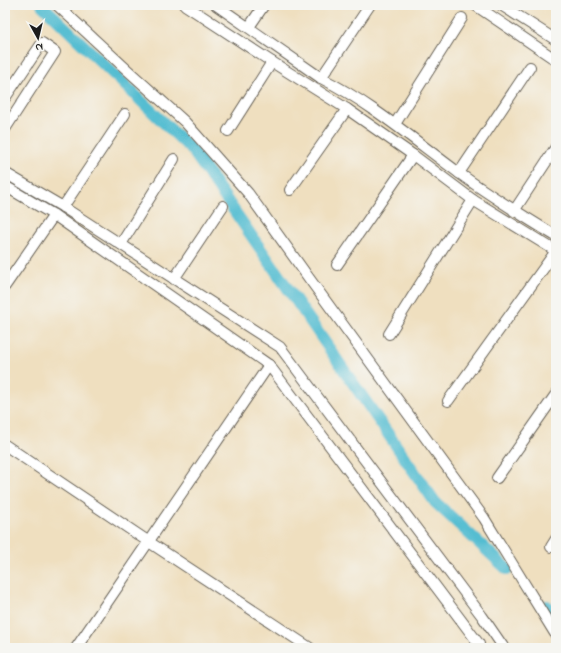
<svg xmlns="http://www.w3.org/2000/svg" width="561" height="653" viewBox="0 0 561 653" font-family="'Indie Flower',sans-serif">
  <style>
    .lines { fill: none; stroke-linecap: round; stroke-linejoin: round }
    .canal { stroke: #54bdd1; stroke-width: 12 }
    .minor-casing { stroke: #666055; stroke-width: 12 }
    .minor { stroke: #fff; stroke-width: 10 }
  </style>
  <rect width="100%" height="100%" fill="#f6f6f2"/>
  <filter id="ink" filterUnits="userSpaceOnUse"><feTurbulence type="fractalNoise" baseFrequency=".025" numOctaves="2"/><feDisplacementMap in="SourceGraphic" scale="8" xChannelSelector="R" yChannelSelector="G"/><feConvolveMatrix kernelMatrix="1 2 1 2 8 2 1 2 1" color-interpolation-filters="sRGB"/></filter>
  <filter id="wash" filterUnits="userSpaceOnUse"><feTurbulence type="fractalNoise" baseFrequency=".012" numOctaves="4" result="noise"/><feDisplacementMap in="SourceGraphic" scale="16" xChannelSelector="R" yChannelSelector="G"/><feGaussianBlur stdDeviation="0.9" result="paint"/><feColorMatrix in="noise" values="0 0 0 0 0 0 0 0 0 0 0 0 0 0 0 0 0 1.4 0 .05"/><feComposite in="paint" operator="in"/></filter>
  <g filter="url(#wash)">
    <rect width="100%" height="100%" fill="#efdfbf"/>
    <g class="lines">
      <!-- canal -->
      <g class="canal">
        <polyline points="42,5 193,151 435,502 507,569"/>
        <polyline points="547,606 556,615"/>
      </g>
    </g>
  </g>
  <g filter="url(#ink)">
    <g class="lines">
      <defs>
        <g id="minor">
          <polyline points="57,5 124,67 185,122 248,193 311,281 484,518 556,635"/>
          <polyline points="185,5 272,62 347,109 413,155 473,200 556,251"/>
          <path d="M216,5L321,78C371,103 414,140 459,173C490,196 523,216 556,236"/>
          <polyline points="475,5 556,60"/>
          <polyline points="501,5 556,40"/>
          <polyline points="249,27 264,5"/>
          <polyline points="321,78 370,5"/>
          <polyline points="5,98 42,43 55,52 5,129"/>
          <polyline points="395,124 462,18"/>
          <polyline points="228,131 272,62"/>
          <polyline points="5,173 63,207 280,347 482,616 504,648"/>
          <polyline points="459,173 530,67"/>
          <polyline points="5,186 54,215 269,365"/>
          <polyline points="290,190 347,109"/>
          <polyline points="63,207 125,114"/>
          <polyline points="514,211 556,147"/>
          <polyline points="121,244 174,159"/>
          <polyline points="337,265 413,155"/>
          <polyline points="174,279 223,206"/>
          <polyline points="5,286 54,215"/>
          <polyline points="389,334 473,200"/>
          <polyline points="448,401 556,251"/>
          <polyline points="5,445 149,542 310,648"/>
          <polyline points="497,478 556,394"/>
          <polyline points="551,547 556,539"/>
          <polyline points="76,648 269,365 479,644"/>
        </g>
      </defs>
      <!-- minor casing -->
      <use href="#minor" class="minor-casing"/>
      <!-- minor -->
      <use href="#minor" class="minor"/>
    </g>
  </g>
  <!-- margin -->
  <rect width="561" height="653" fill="none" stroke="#f6f6f2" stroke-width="20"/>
  <!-- north arrow -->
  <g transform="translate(38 38) rotate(172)" stroke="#f6f6f2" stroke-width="3" paint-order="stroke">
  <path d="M0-3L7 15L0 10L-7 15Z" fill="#1c1c1c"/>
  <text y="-6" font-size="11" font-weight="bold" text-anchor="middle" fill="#1c1c1c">N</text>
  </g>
</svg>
